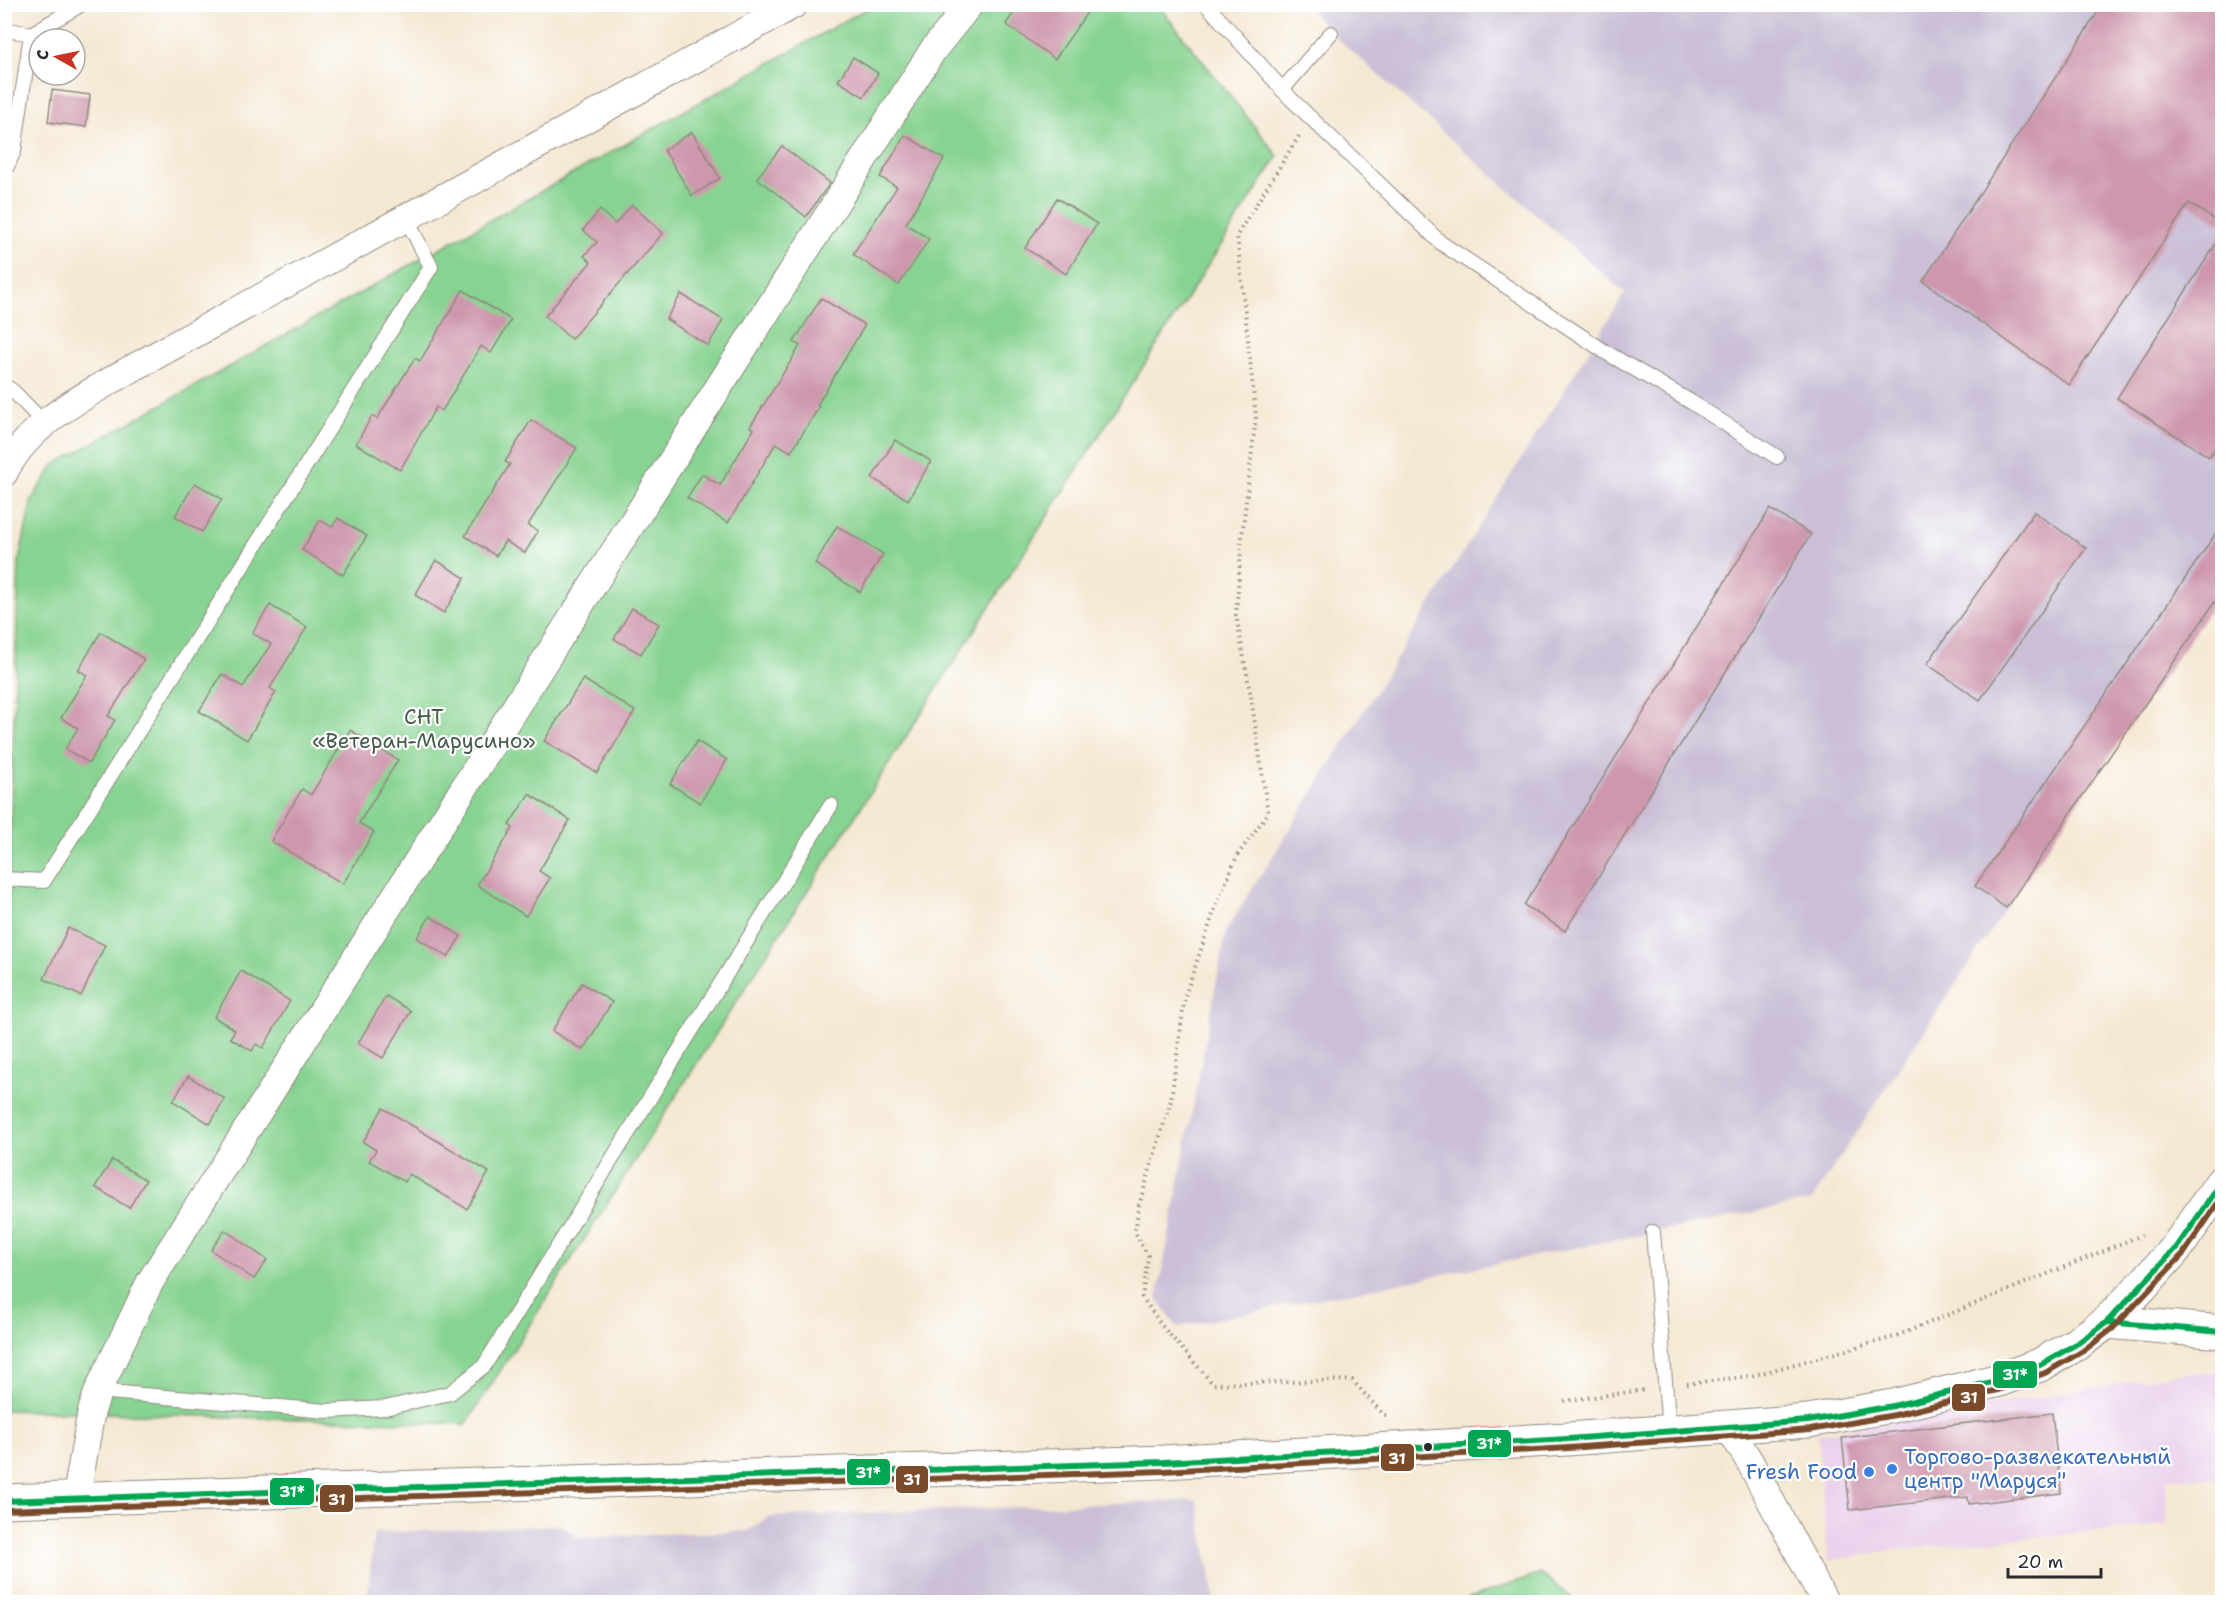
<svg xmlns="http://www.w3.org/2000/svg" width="2227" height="1607" viewBox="0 0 2227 1607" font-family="'Shantell Sans',sans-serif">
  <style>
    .built { fill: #ead1ec }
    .industrial { fill: #cabfd6 }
    .green { fill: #87d391; stroke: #597f5e; stroke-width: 1.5 }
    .building { fill: #ce97ad }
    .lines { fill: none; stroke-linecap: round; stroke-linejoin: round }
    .lane-casing { stroke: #908a7f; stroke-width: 16 }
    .street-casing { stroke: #908a7f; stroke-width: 29 }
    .secondary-casing { stroke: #908a7f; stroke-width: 35 }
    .path { stroke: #908a7f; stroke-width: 4; stroke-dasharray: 1.5 4.5; stroke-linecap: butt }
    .lane { stroke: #fff; stroke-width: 14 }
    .street { stroke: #fff; stroke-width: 27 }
    .secondary { stroke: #fff; stroke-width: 33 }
    .bus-1-casing { stroke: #fff; stroke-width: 10 }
    .bus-2-casing { stroke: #fff; stroke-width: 10 }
    .bus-1 { stroke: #00a651; stroke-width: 6 }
    .bus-2 { stroke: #7a4b2a; stroke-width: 6 }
    .bus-dot { fill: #2b2b2b; stroke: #fff; stroke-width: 2 }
    .shop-dot { fill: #3f7fe0; stroke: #fff; stroke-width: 2 }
    .labels { text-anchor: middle; stroke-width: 4.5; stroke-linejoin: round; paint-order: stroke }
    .park-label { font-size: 21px; fill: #475d4a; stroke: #fff }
    .shop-label { font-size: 21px; fill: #366cbe; stroke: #fff; text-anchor: start }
    .line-badge { stroke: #fff; stroke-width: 2 }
    .badge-label { font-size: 16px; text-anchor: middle; font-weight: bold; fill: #fff }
  </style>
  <rect width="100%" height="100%" fill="#fff"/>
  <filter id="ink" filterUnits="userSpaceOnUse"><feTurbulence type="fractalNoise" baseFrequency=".0167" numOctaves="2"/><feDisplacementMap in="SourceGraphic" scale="12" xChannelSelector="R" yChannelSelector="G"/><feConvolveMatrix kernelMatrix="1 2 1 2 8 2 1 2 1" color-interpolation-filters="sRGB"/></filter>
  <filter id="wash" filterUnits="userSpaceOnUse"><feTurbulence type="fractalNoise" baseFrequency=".008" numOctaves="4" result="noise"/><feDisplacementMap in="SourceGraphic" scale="24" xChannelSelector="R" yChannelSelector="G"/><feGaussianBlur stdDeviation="1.35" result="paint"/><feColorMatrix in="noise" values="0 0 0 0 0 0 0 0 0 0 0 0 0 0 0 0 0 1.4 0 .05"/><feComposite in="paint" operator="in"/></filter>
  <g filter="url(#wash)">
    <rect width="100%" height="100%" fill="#f5e8d3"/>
    <!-- built -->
    <polygon class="built" points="2183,1373 2222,1373 2222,1479 2166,1478 2167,1525 1898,1549 1827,1561 1818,1434"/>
    <!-- industrial -->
    <g class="industrial">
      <polygon points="1306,5 2222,5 2222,590 2006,908 1811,1201 1177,1327 1157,1299 1226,931 1625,293 1331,33"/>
      <polygon points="1197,1500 1215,1602 367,1602 374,1533 562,1525 578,1538 666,1534 748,1531 768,1517"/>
    </g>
    <!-- green -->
    <g class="green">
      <polygon points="873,5 1158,5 1278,156 466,1424 5,1410 5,1003 19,560 32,499 54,465"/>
      <polygon points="1541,1574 1577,1602 1457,1602"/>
    </g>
    <g id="blocks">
      <!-- building -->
      <g class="building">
        <polygon points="1020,4 1093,4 1055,59 1006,24"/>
        <polygon points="2103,4 2223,4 2223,225 2189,203 2069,385 1923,281"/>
        <polygon points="853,57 878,73 864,97 838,81"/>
        <polygon points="52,90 90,95 86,127 48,122"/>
        <polygon points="692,132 720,178 692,196 664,150"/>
        <polygon points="905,135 944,159 906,224 929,239 899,285 853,254 897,187 880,177"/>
        <polygon points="782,146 830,183 806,217 757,178"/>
        <polygon points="1057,198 1097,224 1066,274 1025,248"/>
        <polygon points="632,205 663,233 571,339 545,316 591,262 584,256 597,242 583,230 600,210 615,224"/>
        <polygon points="2223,233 2223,436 2209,457 2117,398"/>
        <polygon points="463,290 511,320 491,353 481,346 442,411 436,407 400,470 356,444 372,416 377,419 415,358 420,361"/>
        <polygon points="681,294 723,320 708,346 666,319"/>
        <polygon points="821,298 865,325 817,405 819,407 791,452 776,443 728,523 687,498 702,474 720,485 754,429 750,427 800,346 794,342"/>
        <polygon points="531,420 577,448 528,525 538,531 525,553 505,541 496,556 465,536 510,464 505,462"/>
        <polygon points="895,440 931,461 908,500 872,478"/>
        <polygon points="195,483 222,499 202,532 175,516"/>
        <polygon points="1770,509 1811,534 1565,931 1524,905"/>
        <polygon points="2034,512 2086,548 1980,700 1927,664"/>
        <polygon points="338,518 367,536 343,575 302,550 320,520 332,527"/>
        <polygon points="2223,523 2223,590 2006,908 1975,886"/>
        <polygon points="837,526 883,554 860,592 815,564"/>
        <polygon points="436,560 465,578 444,613 415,595"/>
        <polygon points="270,605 307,627 270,688 276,692 247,740 199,711 222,674 243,687 271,644 252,633"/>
        <polygon points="632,608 659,624 641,654 614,639"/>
        <polygon points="101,632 144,659 108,716 115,720 89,763 65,749 78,728 61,718 87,675 78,670"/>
        <polygon points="583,679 635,711 597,773 544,741"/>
        <polygon points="350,730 398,760 359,823 374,832 343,884 271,841 302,789 311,795"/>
        <polygon points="697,741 727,760 700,803 670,784"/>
        <polygon points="529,794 570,820 539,871 550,878 526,916 477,885 513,828 509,825"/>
        <polygon points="430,916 461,936 448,957 417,938"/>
        <polygon points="68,928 105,945 81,996 44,979"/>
        <polygon points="241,971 290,1001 263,1048 256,1044 252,1051 230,1038 235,1030 214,1017"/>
        <polygon points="582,983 612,1002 583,1050 552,1031"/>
        <polygon points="386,996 411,1011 383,1058 358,1043"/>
        <polygon points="188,1076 225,1099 210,1124 173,1101"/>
        <polygon points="383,1108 489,1172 467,1209 409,1174 405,1182 369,1161 376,1150 363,1142"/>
        <polygon points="112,1160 146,1180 129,1208 95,1187"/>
        <polygon points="225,1230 267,1260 254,1279 211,1250"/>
        <polygon points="2052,1413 2061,1493 1969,1504 1968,1497 1850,1510 1842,1438"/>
      </g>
    </g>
  </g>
  <g filter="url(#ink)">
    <use href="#blocks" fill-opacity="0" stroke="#908a7f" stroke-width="1.5"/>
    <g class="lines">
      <defs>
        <g id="lane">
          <polyline points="1206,4 1291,99 1441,243 1607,353 1691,402 1777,457"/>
          <polyline points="4,29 31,34 82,4"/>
          <polyline points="1282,90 1331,33"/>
          <polyline points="4,173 14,151 31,34"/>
          <polyline points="4,385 14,392 44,423"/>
          <polyline points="4,879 44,881 431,267 406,218"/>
          <polyline points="1653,1232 1669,1431"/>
          <polyline points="98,1391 327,1411 385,1408 450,1393 484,1366 831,805"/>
        </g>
        <g id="street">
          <path d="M4,473C29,422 85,396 131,369L795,4"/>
          <polyline points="1728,1427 1750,1462 1825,1602"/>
          <polyline points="76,1499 91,1413 98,1391 150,1282 933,50 970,4"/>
        </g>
        <g id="secondary">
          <polyline points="2107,1322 2222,1332"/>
          <polyline points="4,1501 1163,1462 1568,1439 1808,1421 1893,1406 1996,1381 2040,1365 2078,1343 2107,1322 2143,1285 2177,1247 2222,1182"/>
        </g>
      </defs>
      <!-- lane casing -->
      <use href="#lane" class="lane-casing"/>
      <!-- street casing -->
      <use href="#street" class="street-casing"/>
      <!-- secondary casing -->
      <use href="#secondary" class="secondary-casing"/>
      <!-- path -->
      <g class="path">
        <polyline points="1299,136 1237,235 1256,417 1242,536 1236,615 1251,697 1268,813 1237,856 1217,903 1185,996 1171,1100 1139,1205 1135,1232 1148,1256 1142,1297 1162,1326 1213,1384 1352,1380 1384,1415 1388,1415"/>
        <polyline points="1687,1384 1751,1376 1894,1337 2142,1235"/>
        <polyline points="1564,1401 1644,1390"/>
      </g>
      <!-- lane -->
      <use href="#lane" class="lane"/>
      <!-- street -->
      <use href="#street" class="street"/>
      <!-- secondary -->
      <use href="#secondary" class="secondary"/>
      <defs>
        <g id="bus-1">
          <polyline points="2107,1322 2222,1332"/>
          <polyline points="4,1501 1163,1462 1568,1439 1808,1421 1893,1406 1996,1381 2040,1365 2078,1343 2107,1322 2177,1247 2222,1182"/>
        </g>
        <polyline id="bus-2" points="4,1510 1163,1471 1569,1448 1810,1430 1895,1415 1998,1390 2045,1373 2083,1351 2113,1328 2184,1253 2222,1197"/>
      </defs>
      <!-- bus-1 casing -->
      <use href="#bus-1" class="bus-1-casing"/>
      <!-- bus-2 casing -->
      <use href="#bus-2" class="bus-2-casing"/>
      <!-- bus-1 -->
      <use href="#bus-1" class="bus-1"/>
      <!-- bus-2 -->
      <use href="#bus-2" class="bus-2"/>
    </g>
  </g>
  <!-- markers -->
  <circle class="bus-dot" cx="1428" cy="1447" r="5"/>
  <g class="shop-dot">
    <circle cx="1892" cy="1469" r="6"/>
    <circle cx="1869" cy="1472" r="6"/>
  </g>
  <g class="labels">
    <!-- park labels -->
    <g class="park-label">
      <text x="424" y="724">СНТ<tspan x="424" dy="24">«Ветеран-Марусино»</tspan></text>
    </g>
    <!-- shop labels -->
    <g class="shop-label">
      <text x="1904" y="1464">Торгово-развлекательный<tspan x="1904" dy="24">центр "Маруся"</tspan></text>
      <text x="1857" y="1479" text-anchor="end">Fresh Food</text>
    </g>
  </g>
  <g class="line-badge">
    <rect x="1992" y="1360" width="46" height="29" rx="6" fill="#00a651"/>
    <rect x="1951" y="1383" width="35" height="29" rx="6" fill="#7a4b2a"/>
    <rect x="1467" y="1429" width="45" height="29" rx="6" fill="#00a651"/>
    <rect x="1380" y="1443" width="35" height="29" rx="6" fill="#7a4b2a"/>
    <rect x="846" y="1458" width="45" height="28" rx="6" fill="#00a651"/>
    <rect x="895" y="1465" width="34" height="29" rx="6" fill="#7a4b2a"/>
    <rect x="269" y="1477" width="46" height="29" rx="6" fill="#00a651"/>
    <rect x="319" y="1484" width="35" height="29" rx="6" fill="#7a4b2a"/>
  </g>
  <g class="badge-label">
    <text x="2015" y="1380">31*</text>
    <text x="1969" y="1403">31</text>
    <text x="1489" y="1449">31*</text>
    <text x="1397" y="1464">31</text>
    <text x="868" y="1478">31*</text>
    <text x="912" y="1485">31</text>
    <text x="292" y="1497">31*</text>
    <text x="337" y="1505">31</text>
  </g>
  <!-- margin -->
  <rect width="2227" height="1607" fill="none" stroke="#fff" stroke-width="24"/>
  <!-- north arrow -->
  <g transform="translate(57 57) rotate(279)"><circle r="28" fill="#ffffff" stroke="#aaaaaa" stroke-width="1.5"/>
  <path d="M0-4.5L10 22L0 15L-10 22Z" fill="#c8321e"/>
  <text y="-9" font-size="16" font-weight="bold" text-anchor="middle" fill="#2b2b2b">С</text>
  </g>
  <!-- scale -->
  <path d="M2008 1568v9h93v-9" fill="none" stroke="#2b2b2b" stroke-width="3"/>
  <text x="2017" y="1568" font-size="18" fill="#2b2b2b" stroke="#ffffff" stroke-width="4.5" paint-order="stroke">20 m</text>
</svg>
